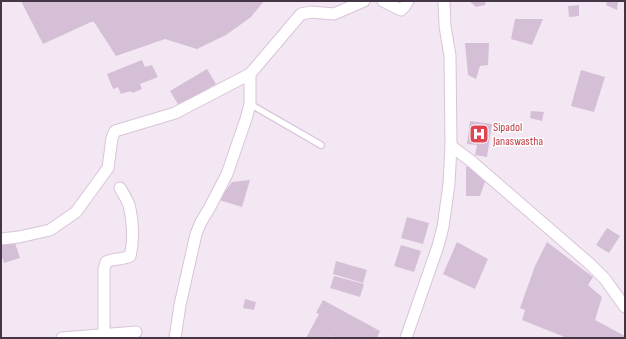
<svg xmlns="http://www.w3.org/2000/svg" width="626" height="339" viewBox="0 0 626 339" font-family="'Sofia Sans Condensed',sans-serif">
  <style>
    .building { fill: #d5bfd7 }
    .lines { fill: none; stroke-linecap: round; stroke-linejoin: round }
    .lane-casing { stroke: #d8c4d9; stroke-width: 8 }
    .street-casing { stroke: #d8c4d9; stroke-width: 13 }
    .lane { stroke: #fff; stroke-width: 5.5 }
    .street { stroke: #fff; stroke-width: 11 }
    .labels { text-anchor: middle; stroke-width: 3; stroke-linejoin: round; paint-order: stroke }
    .health-label { font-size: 12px; fill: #be3a42; stroke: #fff; text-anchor: start }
  </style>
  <rect width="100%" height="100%" fill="#f3e7f3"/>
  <!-- building -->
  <g class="building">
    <polygon points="21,1 264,1 251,17 226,35 197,49 165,39 116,56 94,22 91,22 43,44"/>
    <polygon points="469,1 486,1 485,5 476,7"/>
    <polygon points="607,1 618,1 617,10 606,5"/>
    <polygon points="579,5 579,16 569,17 568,6"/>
    <polygon points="515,19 543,19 532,45 511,39"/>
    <polygon points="465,43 489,43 488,65 480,66 476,79 468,75"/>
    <polygon points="142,60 145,67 152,65 158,77 140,84 142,89 132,93 131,91 121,94 118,87 113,89 107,74"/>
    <polygon points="207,69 216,84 179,106 170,91"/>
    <polygon points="581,70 605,77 594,112 571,106"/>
    <polygon points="531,111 544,112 542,121 530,118"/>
    <polygon points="470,121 492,124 487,157 475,155 477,145 467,144"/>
    <polygon points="466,167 476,167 477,174 487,176 480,196 466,196"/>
    <polygon points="250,180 242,207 219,200 232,182"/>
    <polygon points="407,217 429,223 423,244 401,238"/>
    <polygon points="607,228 620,236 609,253 596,245"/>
    <polygon points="14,240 20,258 4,263 1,253 1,244"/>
    <polygon points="457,242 488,259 475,289 443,274"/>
    <polygon points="547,242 593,277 588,285 602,297 595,320 625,336 625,338 567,338 522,320 525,310 520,308 535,266"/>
    <polygon points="401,245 421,251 414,272 394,266"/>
    <polygon points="336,261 367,270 363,283 333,274"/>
    <polygon points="334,276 364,284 360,297 330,288"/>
    <polygon points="245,299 256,302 254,310 243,308"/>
    <polygon points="323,300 380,331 377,338 334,338 325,333 333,338 306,338 319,314 316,313"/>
  </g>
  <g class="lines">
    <defs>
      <polyline id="lane" points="250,104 321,145"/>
      <g id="street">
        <polyline points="383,1 401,10 405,6 408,1"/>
        <polyline points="451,146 471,161 590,264 605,279 625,307"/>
        <polyline points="1,239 19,237 50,230 76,212 108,168 112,138 115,131 175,113 250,74 301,14 311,12 334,14 364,1"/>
        <path d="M104,335V269L106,262C114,258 122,260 130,256C134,241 133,220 129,205C127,199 123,193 120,188"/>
        <polyline points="62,338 136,332"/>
        <polyline points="175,338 180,305 196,234 201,222 210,207 227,174 246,119 250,104 250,74"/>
        <polyline points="406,338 438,246 443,227 449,184 451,146 450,56 445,26 444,1"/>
      </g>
    </defs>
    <!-- lane casing -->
    <use href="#lane" class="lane-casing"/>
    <!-- street casing -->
    <use href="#street" class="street-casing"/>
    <!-- lane -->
    <use href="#lane" class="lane"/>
    <!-- street -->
    <use href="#street" class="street"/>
  </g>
  <!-- icons -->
  <defs>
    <symbol id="hospital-square" viewBox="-11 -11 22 22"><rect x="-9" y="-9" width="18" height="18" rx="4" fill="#e0444e" stroke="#fff"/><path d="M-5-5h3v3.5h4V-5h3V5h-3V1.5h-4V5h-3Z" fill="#fff"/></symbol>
  </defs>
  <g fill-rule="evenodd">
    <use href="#hospital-square" x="468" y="123" width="22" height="22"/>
  </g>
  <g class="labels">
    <!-- health labels -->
    <g class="health-label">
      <text x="493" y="131">Sipadol<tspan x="493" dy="14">Janaswastha</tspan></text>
    </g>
  </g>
  <!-- border -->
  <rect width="626" height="339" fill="none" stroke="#443646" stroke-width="4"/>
</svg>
